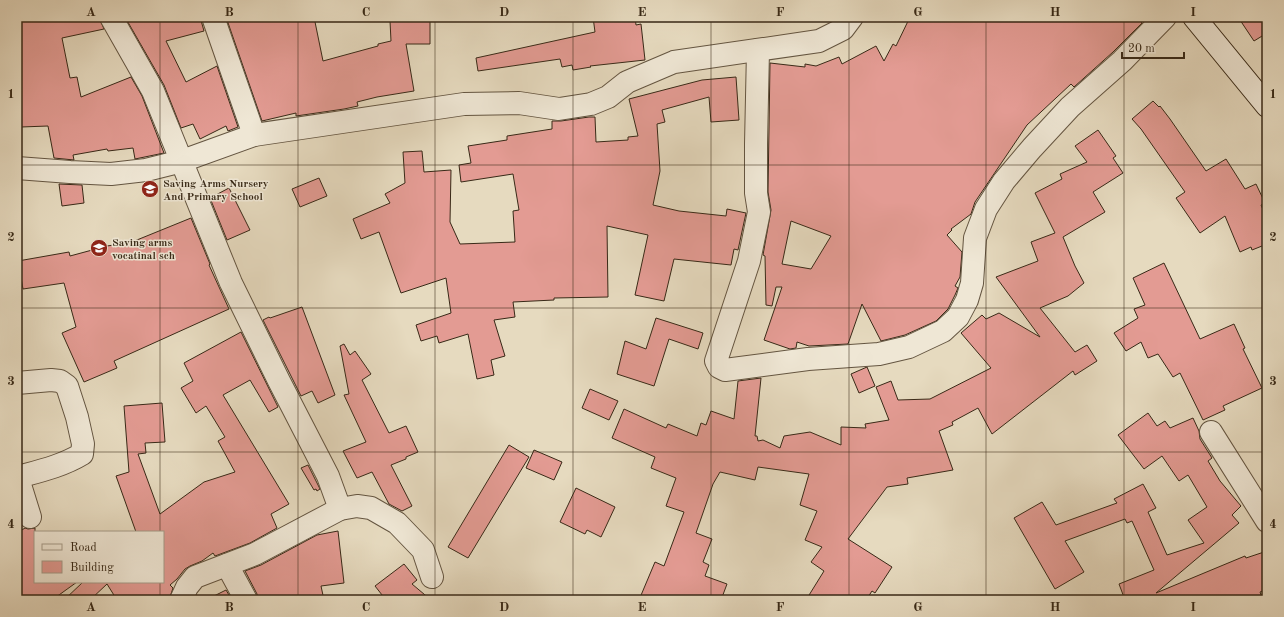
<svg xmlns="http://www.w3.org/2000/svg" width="1284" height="617" viewBox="0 0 1284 617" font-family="'Old Standard TT',serif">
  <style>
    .building { fill: #e39b93; stroke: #382917; fill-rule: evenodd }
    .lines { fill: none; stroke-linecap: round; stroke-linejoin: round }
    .street-casing { stroke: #645541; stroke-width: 24 }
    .secondary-casing { stroke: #382917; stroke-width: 24 }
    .street { stroke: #efe7d5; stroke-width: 22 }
    .secondary { stroke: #efe7d5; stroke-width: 22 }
    .grid { fill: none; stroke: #382917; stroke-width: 1; stroke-opacity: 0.55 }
    .labels { text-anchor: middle; stroke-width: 3; stroke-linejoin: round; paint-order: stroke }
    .poi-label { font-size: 11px; font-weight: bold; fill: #382917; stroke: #efe7d5; text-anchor: start }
    .neatline { fill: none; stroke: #382917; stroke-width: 1.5 }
    .grid-label { font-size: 13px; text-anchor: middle; font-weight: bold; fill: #382917 }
  </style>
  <rect width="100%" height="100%" fill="#e6dabf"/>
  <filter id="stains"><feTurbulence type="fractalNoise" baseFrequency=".005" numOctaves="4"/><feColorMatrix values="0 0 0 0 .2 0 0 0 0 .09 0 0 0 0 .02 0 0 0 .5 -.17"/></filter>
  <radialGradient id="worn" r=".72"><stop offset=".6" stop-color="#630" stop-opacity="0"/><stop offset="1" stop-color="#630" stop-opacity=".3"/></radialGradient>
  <!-- building -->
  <g class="building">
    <polygon points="17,17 99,17 104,29 62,38 70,78 77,77 81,97 131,77 142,96 164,153 135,159 133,148 108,151 107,149 73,155 74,160 54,158 48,126 21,127 20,125 17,125"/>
    <polygon points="125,17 200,17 204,31 166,41 186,82 217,66 238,127 228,131 226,126 200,139 193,124 181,128 164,85"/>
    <polygon points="226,17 314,17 323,61 378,46 378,44 391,41 390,21 430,21 430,44 406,44 414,91 377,97 357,102 358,106 344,109 296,116 296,113 262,121"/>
    <polygon points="593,17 635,17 636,25 641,24 645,60 590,66 591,67 573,70 572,65 562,67 560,59 478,71 476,58 595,32"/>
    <path d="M910,17H1137L1142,23L1113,52L1074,87L1071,84L1027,125L975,202L971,214L951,229L952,230L947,235L962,252L960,277L955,286L958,288L955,295L948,309L936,321L905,335L881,341L862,304L848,344L809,346L797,342L796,348L790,349L764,340L782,287H776L772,306L766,305L765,256L763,255L771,210L768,192L770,63L805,67V64L816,66L839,57L842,64L876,46L884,61L893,44L896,46ZM791,221L831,236L811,269L782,264Z"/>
    <polygon points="1238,17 1259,17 1267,28 1267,33 1254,41"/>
    <polygon points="736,77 739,120 711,122 709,97 662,110 665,122 657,124 660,171 653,205 679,211 726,216 727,209 746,213 738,250 734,249 731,265 674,259 664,301 635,295 648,235 607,226 608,297 554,298 554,300 513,302 515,317 494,320 505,356 491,360 494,375 477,379 468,334 439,343 437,336 421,341 416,325 451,313 446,278 401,293 379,232 361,239 353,219 390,203 385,194 405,183 403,152 422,151 424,172 451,170 450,222 460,244 515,242 513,211 519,210 513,174 461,182 459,165 471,163 468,146 507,140 507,136 552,129 552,121 561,121 589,117 595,117 596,142 628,140 628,137 638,136 629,99 702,80"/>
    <polygon points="1153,101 1159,107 1160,106 1170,119 1206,171 1226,159 1245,189 1256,184 1265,203 1261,205 1267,219 1267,244 1252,250 1251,247 1240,252 1225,216 1200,233 1176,198 1185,192 1141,129 1132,119"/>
    <polygon points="1098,130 1116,156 1113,158 1123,173 1093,192 1105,212 1063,237 1075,266 1084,283 1068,296 1040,308 1075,352 1087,345 1097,361 1075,375 1073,371 992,434 978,408 952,422 953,425 939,431 953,470 907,478 908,484 887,487 848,539 892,567 875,593 872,591 866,600 806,600 824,571 811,562 822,547 805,540 817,511 800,505 809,474 758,467 755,480 720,472 713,484 696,533 712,539 703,562 709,565 705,576 727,584 721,600 639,600 655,562 664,566 684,512 666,506 676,478 651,468 655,457 612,438 624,409 666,428 668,424 697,436 701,423 706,425 711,411 734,419 738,381 761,378 755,436 757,436 758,441 763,440 780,448 784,436 810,432 841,445 841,427 866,428 865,424 889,420 876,387 891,381 898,400 930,399 991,368 961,333 982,315 986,319 999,313 1040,337 996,277 1038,261 1031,242 1055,233 1035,193 1062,179 1060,174 1087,162 1075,146"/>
    <polygon points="319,178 327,196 300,207 292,189"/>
    <polygon points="59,184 82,185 84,203 62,206"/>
    <polygon points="229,188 250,230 227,240 210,198"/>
    <polygon points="191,218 210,264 209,265 229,309 114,361 117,368 84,382 62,333 76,327 64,283 23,289 18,261 69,252 70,256 107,246 127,243 127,244"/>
    <polygon points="1164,263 1200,339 1234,324 1245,348 1243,349 1262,388 1223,406 1225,410 1203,420 1180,373 1173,377 1158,354 1148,358 1141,342 1126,351 1114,333 1138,318 1134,309 1145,305 1133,278"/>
    <polygon points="302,307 335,395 318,403 312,391 301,396 263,320 269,317 270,318"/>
    <polygon points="656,318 703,333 698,349 669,339 654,386 617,374 625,341 646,349"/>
    <polygon points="241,332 278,407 269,412 250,380 223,395 289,504 271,514 277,528 250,543 215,556 213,553 202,561 190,566 185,569 177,579 170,585 173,588 169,600 117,600 107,584 90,600 64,600 83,582 163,582 163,532 136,532 116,476 129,472 124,406 162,403 165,442 145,443 146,453 138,454 160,514 204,482 235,472 218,441 225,437 206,406 196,413 181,388 193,381 184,363"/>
    <polygon points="344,344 350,355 355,351 371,374 362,380 389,433 406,426 418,452 406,457 406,459 391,465 412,506 402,511 389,504 372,472 357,478 343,451 366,442 344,395 349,394 340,346"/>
    <polygon points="867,367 875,386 859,393 851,374"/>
    <polygon points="590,389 618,401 609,420 582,408"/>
    <polygon points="1148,413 1157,426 1165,421 1170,428 1193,418 1199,431 1200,439 1212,458 1208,461 1220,481 1241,506 1232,515 1239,523 1156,593 1245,556 1246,558 1267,551 1267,589 1260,592 1263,600 1125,600 1119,584 1154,570 1132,521 1127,523 1125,519 1065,541 1084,572 1055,589 1014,518 1042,502 1056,525 1117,503 1114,499 1143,484 1156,508 1148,512 1167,555 1204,543 1188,520 1207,507 1188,475 1179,481 1162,456 1144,469 1118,435"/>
    <polygon points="509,445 529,457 468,558 448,547"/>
    <polygon points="534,450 562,462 554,480 526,468"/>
    <polygon points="308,465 320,489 317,491 316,489 314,490 301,468"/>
    <polygon points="576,488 615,507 601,537 587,530 585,534 560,522"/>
    <polygon points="25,528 28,529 35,528 35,582 77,582 52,600 17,600 17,533"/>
    <polygon points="338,531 344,583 321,586 324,600 258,600 257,594 245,571 261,565 317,535"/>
    <polygon points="404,564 417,580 412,584 431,600 386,600 375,586"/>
    <polygon points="226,590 232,600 206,600"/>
  </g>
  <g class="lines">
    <defs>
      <g id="street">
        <polyline points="111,17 153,91 231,283 279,381 328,476 340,509"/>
        <polyline points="213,17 254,135"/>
        <polyline points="758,50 756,144 756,193 759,212 749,261 716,361 719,367 725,370 808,359 879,354 909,347 943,331 958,317 967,300 972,283 975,238 986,209 1004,181 1032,148 1070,107 1122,61 1165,17"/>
        <polyline points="17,168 70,172 111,174 146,170 182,161 254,135 464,104 519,103 559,109 591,104 608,97 627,82 674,62 819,41 843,29 852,17"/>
        <path d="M17,383L51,380L60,381L67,386L77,417L83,444L82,454C62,466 40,471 18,477"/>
        <polyline points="1211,432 1267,521"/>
        <polyline points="17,475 30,517"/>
        <polyline points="227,565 246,600"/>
        <polyline points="181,600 187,587 195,577 255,554 340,509 357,506 371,508 397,523 423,550 432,577"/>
      </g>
      <polyline id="secondary" points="1194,17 1267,106"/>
    </defs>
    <!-- street casing -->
    <use href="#street" class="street-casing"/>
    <!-- secondary casing -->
    <use href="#secondary" class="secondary-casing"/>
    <!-- street -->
    <use href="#street" class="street"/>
    <!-- secondary -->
    <use href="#secondary" class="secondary"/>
  </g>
  <!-- grid -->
  <path class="grid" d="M160,17V532M298,17V600M435,17V600M573,17V600M711,17V600M849,17V600M986,17V600M1124,17V600M17,165H1267M17,308H1267M17,452H1267M160,582V600"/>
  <!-- icons -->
  <defs>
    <symbol id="school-disc" viewBox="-11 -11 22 22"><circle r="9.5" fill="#8f2418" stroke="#efe7d5"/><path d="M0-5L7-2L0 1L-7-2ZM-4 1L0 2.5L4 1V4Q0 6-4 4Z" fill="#fff"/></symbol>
  </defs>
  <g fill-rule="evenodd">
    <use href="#school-disc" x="140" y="179" width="20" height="20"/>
    <use href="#school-disc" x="89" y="238" width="20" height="20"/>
  </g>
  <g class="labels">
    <!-- poi labels -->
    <g class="poi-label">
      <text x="163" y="187">Saving Arms Nursery<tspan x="163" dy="13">And Primary School</tspan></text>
      <text x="112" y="246">Saving arms<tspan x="112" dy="13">vocatinal sch</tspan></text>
    </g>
  </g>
  <!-- margin -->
  <rect width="1284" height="617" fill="none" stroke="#e6dabf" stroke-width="44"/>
  <!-- legend -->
  <rect x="34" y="531" width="130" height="52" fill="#efe7d5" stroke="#a69b89"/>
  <rect x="42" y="544" width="20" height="6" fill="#efe7d5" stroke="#a69b89"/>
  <text x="70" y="551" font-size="12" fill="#382917">Road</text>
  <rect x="42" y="561" width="20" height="12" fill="#e39b93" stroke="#a69b89"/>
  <text x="70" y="571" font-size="12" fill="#382917">Building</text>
  <!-- scale -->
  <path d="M1122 52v6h62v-6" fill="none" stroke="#382917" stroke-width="2"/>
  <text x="1128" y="52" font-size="12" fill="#382917" stroke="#efe7d5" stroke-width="3" paint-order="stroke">20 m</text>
  <rect x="22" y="22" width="1240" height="573" class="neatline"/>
  <g class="grid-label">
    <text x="91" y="16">A</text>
    <text x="229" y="16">B</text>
    <text x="366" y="16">C</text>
    <text x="504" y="16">D</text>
    <text x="642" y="16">E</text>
    <text x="780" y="16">F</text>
    <text x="918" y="16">G</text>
    <text x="1055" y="16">H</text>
    <text x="1193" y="16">I</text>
    <text x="11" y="98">1</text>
    <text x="1273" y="98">1</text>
    <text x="11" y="241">2</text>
    <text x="1273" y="241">2</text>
    <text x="11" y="385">3</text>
    <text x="1273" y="385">3</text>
    <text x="11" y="528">4</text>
    <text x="1273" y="528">4</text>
    <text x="91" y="611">A</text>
    <text x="229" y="611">B</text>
    <text x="366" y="611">C</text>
    <text x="504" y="611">D</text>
    <text x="642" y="611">E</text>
    <text x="780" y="611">F</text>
    <text x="918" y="611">G</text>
    <text x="1055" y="611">H</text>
    <text x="1193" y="611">I</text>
  </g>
  <rect width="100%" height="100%" filter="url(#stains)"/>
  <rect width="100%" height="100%" fill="url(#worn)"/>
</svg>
